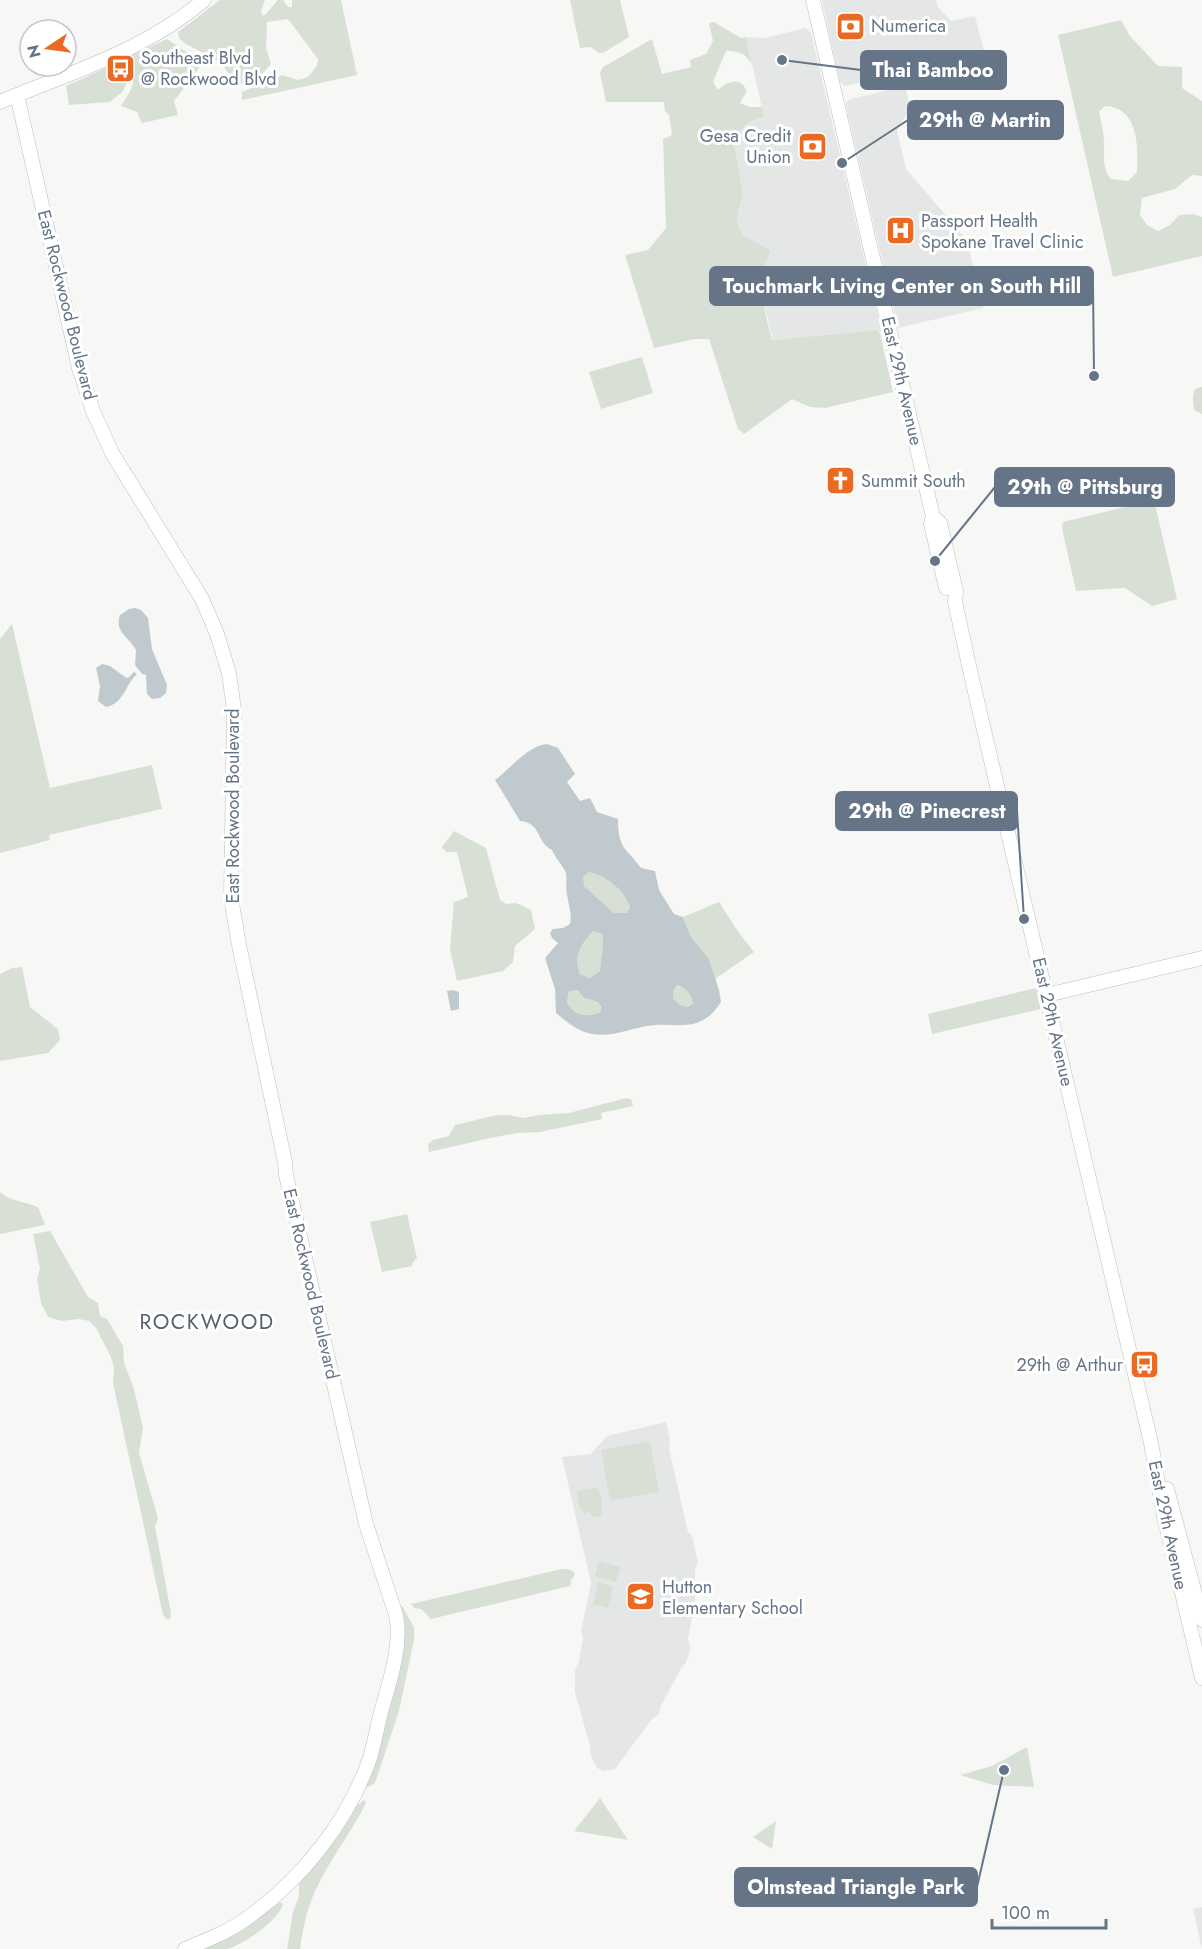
<svg xmlns="http://www.w3.org/2000/svg" width="1202" height="1949" viewBox="0 0 1202 1949" font-family="Jost,sans-serif">
  <style>
    .built { fill: #e5e7e6 }
    .green { fill: #d8e0d6; fill-rule: evenodd }
    .water { fill: #c0c9ce; fill-rule: evenodd }
    .lines { fill: none; stroke-linecap: round; stroke-linejoin: round }
    .secondary-casing { stroke: #babdc3; stroke-width: 15 }
    .secondary { stroke: #fff; stroke-width: 14 }
    .labels { text-anchor: middle; stroke-width: 6; stroke-linejoin: round; paint-order: stroke }
    .poi-label { font-size: 18px; fill: #667487; stroke: #fff; text-anchor: start }
    .street-label { font-size: 18px; fill: #667487; stroke: #fff }
    .quarter-label { font-size: 21px; letter-spacing: 1.5px; fill: #545e6c; stroke: #fff }
    .leader { fill: none; stroke: #667487; stroke-width: 2 }
    .callout-dot { fill: #667487; stroke: #fff; stroke-width: 2 }
    .callout { fill: #667487; stroke: #667487; stroke-width: 2 }
    .callout-label { font-size: 20px; text-anchor: middle; font-weight: bold; fill: #fff }
  </style>
  <rect width="100%" height="100%" fill="#f7f8f5"/>
  <!-- built -->
  <g class="built">
    <polygon points="822,0 936,0 938,7 951,21 975,16 984,51 978,56 845,86 840,82"/>
    <polygon points="805,28 811,33 882,333 878,330 773,340 760,287 763,267 771,252 744,236 739,229 737,218 743,194 734,142 742,128 750,120 764,117 746,37 765,38"/>
    <polygon points="905,86 910,108 897,131 906,169 967,240 983,308 898,328 846,106 846,102 851,99"/>
    <polygon points="666,1422 670,1441 669,1449 688,1532 692,1536 698,1562 695,1571 695,1602 688,1639 691,1649 686,1662 681,1668 661,1706 659,1714 652,1719 615,1769 604,1771 597,1768 591,1756 590,1746 575,1692 575,1670 579,1662 583,1638 581,1631 591,1583 562,1457 591,1454 607,1436"/>
    <polygon points="1202,1907 1202,1949 1193,1909"/>
  </g>
  <!-- green -->
  <g class="green">
    <polygon points="220,0 265,0 261,11 262,15 265,15 278,0 283,0 288,7 292,7 292,0 341,0 357,75 242,100 242,92 282,75 298,80 308,77 317,66 318,59 288,19 267,22 266,48 271,64 256,81 241,84 233,79 220,62 184,43 179,38 178,32"/>
    <polygon points="570,0 620,0 629,37 603,53 599,53 591,47 580,48"/>
    <path d="M1121,20L1130,36L1158,66L1182,67V88L1202,101V176L1192,175L1175,189L1142,198L1140,215L1147,225L1158,231L1170,225L1179,215L1194,214L1202,217V256L1113,277L1058,35ZM1105,106C1139,108 1138,146 1137,172L1128,181L1111,179C1101,166 1105,157 1104,142C1104,132 1101,122 1099,112Z"/>
    <path d="M714,22L741,38L746,37L752,65C746,53 738,51 726,51L713,82L718,90C728,81 740,76 747,91L740,103L750,107H762L764,117C746,121 743,126 734,142L743,194L737,218L739,229L744,236L771,251C755,285 764,306 772,340L878,330L880,333L893,392L825,408L810,407L792,399L744,434L738,429L709,339H695L654,348L625,255L648,250L666,228L663,139L672,135L669,115L665,111L664,102H606L600,73L603,67L652,39L662,74L691,67L690,60L706,54L713,41L709,23Z"/>
    <path d="M167,39L183,50L205,60L174,101L178,115L142,123L137,112L121,106C135,85 137,81 128,57Z"/>
    <polygon points="121,61 126,70 128,80 123,91 110,102 69,105 66,86"/>
    <polygon points="642,357 653,393 601,409 589,372"/>
    <polygon points="1200,387 1202,387 1202,414 1194,410 1193,399 1194,390"/>
    <polygon points="1154,500 1177,599 1152,606 1125,588 1076,591 1062,528 1063,522"/>
    <polygon points="12,624 50,788 152,765 162,809 49,835 50,840 0,853 0,639"/>
    <polygon points="454,831 486,848 500,900 506,904 516,903 531,910 535,929 515,946 513,962 503,971 457,981 450,949 454,902 468,897 457,852 446,852 442,847"/>
    <path d="M589,872C607,878 624,888 630,907L627,913H614L584,886L582,877Z"/>
    <polygon points="719,902 739,933 754,952 715,979 709,959 691,937 683,917"/>
    <path d="M593,931L602,934C605,946 600,959 600,971L590,978L580,974C573,955 581,945 593,931Z"/>
    <polygon points="22,967 30,1007 58,1029 60,1040 48,1053 0,1061 0,974 12,968"/>
    <path d="M679,985C687,990 691,994 693,1004L688,1007L680,1005L673,998V991Z"/>
    <polygon points="1036,988 1041,1009 932,1034 928,1014"/>
    <path d="M569,990H579L584,998L598,1002L601,1008V1012C586,1018 574,1016 567,1002Z"/>
    <polygon points="626,1098 631,1099 633,1106 601,1113 602,1119 540,1132 517,1133 495,1137 429,1152 428,1144 433,1140 449,1136 455,1125 497,1115 509,1115 523,1118 539,1115 569,1113"/>
    <path d="M0,1192C10,1201 26,1202 38,1207L45,1225L0,1234Z"/>
    <polygon points="407,1214 417,1258 412,1263 412,1266 382,1272 370,1222"/>
    <polygon points="50,1231 88,1297 98,1303 100,1316 107,1319 123,1346 124,1363 134,1389 143,1428 139,1453 158,1518 155,1526 171,1613 170,1619 167,1619 163,1615 113,1383 114,1368 111,1357 96,1328 89,1321 79,1319 62,1321 48,1317 41,1303 37,1279 40,1269 33,1234"/>
    <polygon points="650,1441 659,1492 610,1501 601,1450"/>
    <path d="M597,1487C603,1496 603,1505 601,1516C595,1518 592,1517 588,1511L585,1514L579,1506L577,1491Z"/>
    <polygon points="599,1561 620,1567 616,1582 595,1576"/>
    <path d="M562,1569C568,1569 573,1569 575,1575L571,1580L570,1586L431,1619L421,1609L414,1608L411,1604Z"/>
    <polygon points="598,1582 613,1586 608,1608 593,1604"/>
    <polygon points="400,1606 402,1606 414,1627 414,1640 399,1711 375,1783 368,1787 365,1787 404,1629"/>
    <polygon points="1027,1747 1034,1787 993,1785 960,1775 992,1766"/>
    <polygon points="600,1798 628,1840 574,1831"/>
    <path d="M364,1800L366,1803C349,1837 323,1868 310,1904C305,1918 302,1934 300,1949H287L293,1912L299,1896V1884L328,1848L353,1809Z"/>
    <polygon points="776,1821 772,1849 753,1837"/>
    <path d="M280,1902L283,1905C276,1922 245,1944 227,1949C220,1949 210,1949 203,1949L248,1925Z"/>
  </g>
  <!-- water -->
  <g class="water">
    <path d="M135,608L141,610L148,618L152,649L167,685L166,693L160,698L152,699L147,694L146,675L142,674L135,665L136,650C129,637 114,632 120,615L129,609Z"/>
    <path d="M102,664L110,666L125,677L128,678L134,672L137,674C126,683 124,704 106,707L98,701L100,686L96,668Z"/>
    <path d="M547,744L558,748L575,774L567,782L580,801L590,798L597,812L618,819C618,850 626,847 641,868L655,871L659,890L674,914L683,917L691,937L709,959L719,990L721,1002C716,1010 710,1017 701,1021C687,1028 671,1024 656,1025C634,1026 614,1038 592,1034C577,1031 567,1022 556,1013L555,989L545,958L558,943L552,938L550,933L553,929L563,928L570,924C572,913 569,906 567,895C565,888 568,877 565,871C561,863 555,858 552,850C535,841 542,823 520,821L495,780C510,769 529,745 547,744ZM589,872C607,877 624,889 630,907L627,913H614L584,886L583,877ZM593,931L602,934C605,946 600,959 600,971L590,978L580,974C573,955 581,945 593,931ZM678,985C687,989 691,994 693,1004L688,1007L680,1005L673,998V991ZM578,990L584,998L598,1002L601,1007V1012C586,1018 574,1016 567,1002L569,991Z"/>
    <polygon points="453,990 459,992 459,1009 451,1011 447,991"/>
  </g>
  <g class="lines">
    <defs>
      <g id="secondary">
        <polyline points="813,0 933,517 931,524 946,588"/>
        <path d="M17,95L79,368L93,411L112,453L202,599L217,634L229,673L234,710L231,898L239,945L285,1162L286,1175L366,1524L396,1615C402,1643 391,1677 383,1705C378,1722 375,1741 370,1758C348,1822 301,1880 246,1919C228,1932 205,1941 185,1949"/>
        <path d="M0,102C69,73 146,50 204,0"/>
        <polyline points="933,517 940,523 956,591 955,602 972,679 1151,1443 1164,1516 1202,1678"/>
        <polyline points="1047,995 1202,958"/>
        <polyline points="1167,1489 1202,1620"/>
      </g>
    </defs>
    <!-- secondary casing -->
    <use href="#secondary" class="secondary-casing"/>
    <!-- secondary -->
    <use href="#secondary" class="secondary"/>
  </g>
  <!-- icons -->
  <defs>
    <symbol id="bank-square" viewBox="-11 -11 22 22"><rect x="-9" y="-9" width="18" height="18" rx="4" fill="#ea6923" stroke="#fff"/><path d="M-6-4H6V4H-6ZM0-2.3a2.3 2.3 0 1 0 0 4.6a2.3 2.3 0 1 0 0-4.6Z" fill="#fff"/></symbol>
    <symbol id="bus-square" viewBox="-11 -11 22 22"><rect x="-9" y="-9" width="18" height="18" rx="4" fill="#ea6923" stroke="#fff"/><path d="M-5-6H5V4H4V6H2V4H-2V6H-4V4H-5ZM-3.5-4V0h7V-4ZM-3.5 1.2v1.5H-2V1.2ZM2 1.2v1.5H3.5V1.2Z" fill="#fff"/></symbol>
    <symbol id="hospital-square" viewBox="-11 -11 22 22"><rect x="-9" y="-9" width="18" height="18" rx="4" fill="#ea6923" stroke="#fff"/><path d="M-5-5h3v3.5h4V-5h3V5h-3V1.5h-4V5h-3Z" fill="#fff"/></symbol>
    <symbol id="church-square" viewBox="-11 -11 22 22"><rect x="-9" y="-9" width="18" height="18" rx="4" fill="#ea6923" stroke="#fff"/><path d="M-1.2-6h2.4v3.5h3.3v2.4h-3.3V6h-2.4V-.1h-3.3v-2.4h3.3Z" fill="#fff"/></symbol>
    <symbol id="school-square" viewBox="-11 -11 22 22"><rect x="-9" y="-9" width="18" height="18" rx="4" fill="#ea6923" stroke="#fff"/><path d="M0-5L7-2L0 1L-7-2ZM-4 1L0 2.5L4 1V4Q0 6-4 4Z" fill="#fff"/></symbol>
  </defs>
  <g fill-rule="evenodd">
    <use href="#bank-square" x="834" y="10" width="33" height="33"/>
    <use href="#bus-square" x="104" y="52" width="33" height="33"/>
    <use href="#bank-square" x="796" y="130" width="33" height="33"/>
    <use href="#hospital-square" x="884" y="214" width="33" height="33"/>
    <use href="#church-square" x="824" y="464" width="33" height="33"/>
    <use href="#bus-square" x="1128" y="1348" width="33" height="33"/>
    <use href="#school-square" x="624" y="1580" width="33" height="33"/>
  </g>
  <g class="labels">
    <!-- poi labels -->
    <g class="poi-label">
      <text x="871" y="32">Numerica</text>
      <text x="141" y="64">Southeast Blvd<tspan x="141" dy="21">@ Rockwood Blvd</tspan></text>
      <text x="791" y="142" text-anchor="end">Gesa Credit<tspan x="791" dy="21">Union</tspan></text>
      <text x="921" y="227">Passport Health<tspan x="921" dy="21">Spokane Travel Clinic</tspan></text>
      <text x="861" y="487">Summit South</text>
      <text x="1123" y="1371" text-anchor="end">29th @ Arthur</text>
      <text x="662" y="1593">Hutton<tspan x="662" dy="21">Elementary School</tspan></text>
    </g>
    <!-- street labels -->
    <g class="street-label">
      <text transform="translate(67 305) rotate(76)" y="6">East Rockwood Boulevard</text>
      <text transform="translate(902 381) rotate(77)" y="6">East 29th Avenue</text>
      <text transform="translate(233 806) rotate(-90)" y="6">East Rockwood Boulevard</text>
      <text transform="translate(1053 1022) rotate(77)" y="6">East 29th Avenue</text>
      <text transform="translate(311 1284) rotate(77)" y="6">East Rockwood Boulevard</text>
      <text transform="translate(1168 1525) rotate(78)" y="6">East 29th Avenue</text>
    </g>
    <!-- quarter labels -->
    <g class="quarter-label">
      <text x="207" y="1329">ROCKWOOD</text>
    </g>
  </g>
  <!-- callouts -->
  <path class="leader" d="M782 60L861 70M842 163L908 120M1094 376L1093 286M935 561L995 487M1024 919L1017 811M1004 1770L977 1887"/>
  <g class="callout-dot">
    <circle cx="782" cy="60" r="6"/>
    <circle cx="842" cy="163" r="6"/>
    <circle cx="1094" cy="376" r="6"/>
    <circle cx="935" cy="561" r="6"/>
    <circle cx="1024" cy="919" r="6"/>
    <circle cx="1004" cy="1770" r="6"/>
  </g>
  <g class="callout">
    <rect x="861" y="51" width="145" height="38" rx="6"/>
    <rect x="908" y="101" width="155" height="38" rx="6"/>
    <rect x="710" y="267" width="383" height="38" rx="6"/>
    <rect x="995" y="468" width="179" height="38" rx="6"/>
    <rect x="836" y="792" width="181" height="38" rx="6"/>
    <rect x="735" y="1868" width="242" height="38" rx="6"/>
  </g>
  <g class="callout-label">
    <text x="933" y="77">Thai Bamboo</text>
    <text x="985" y="127">29th @ Martin</text>
    <text x="902" y="293">Touchmark Living Center on South Hill</text>
    <text x="1085" y="494">29th @ Pittsburg</text>
    <text x="927" y="818">29th @ Pinecrest</text>
    <text x="856" y="1894">Olmstead Triangle Park</text>
  </g>
  <!-- north arrow -->
  <g transform="translate(48 48) rotate(257)"><circle r="28" fill="#ffffff" stroke="#c2c7cf" stroke-width="1.5"/>
  <path d="M0-4.5L10 22L0 15L-10 22Z" fill="#ea6923"/>
  <text y="-9" font-size="16" font-weight="bold" text-anchor="middle" fill="#667487">N</text>
  </g>
  <!-- scale -->
  <path d="M992 1919v9h114v-9" fill="none" stroke="#667487" stroke-width="3"/>
  <text x="1001" y="1919" font-size="18" fill="#667487" stroke="#ffffff" stroke-width="4.5" paint-order="stroke">100 m</text>
</svg>
